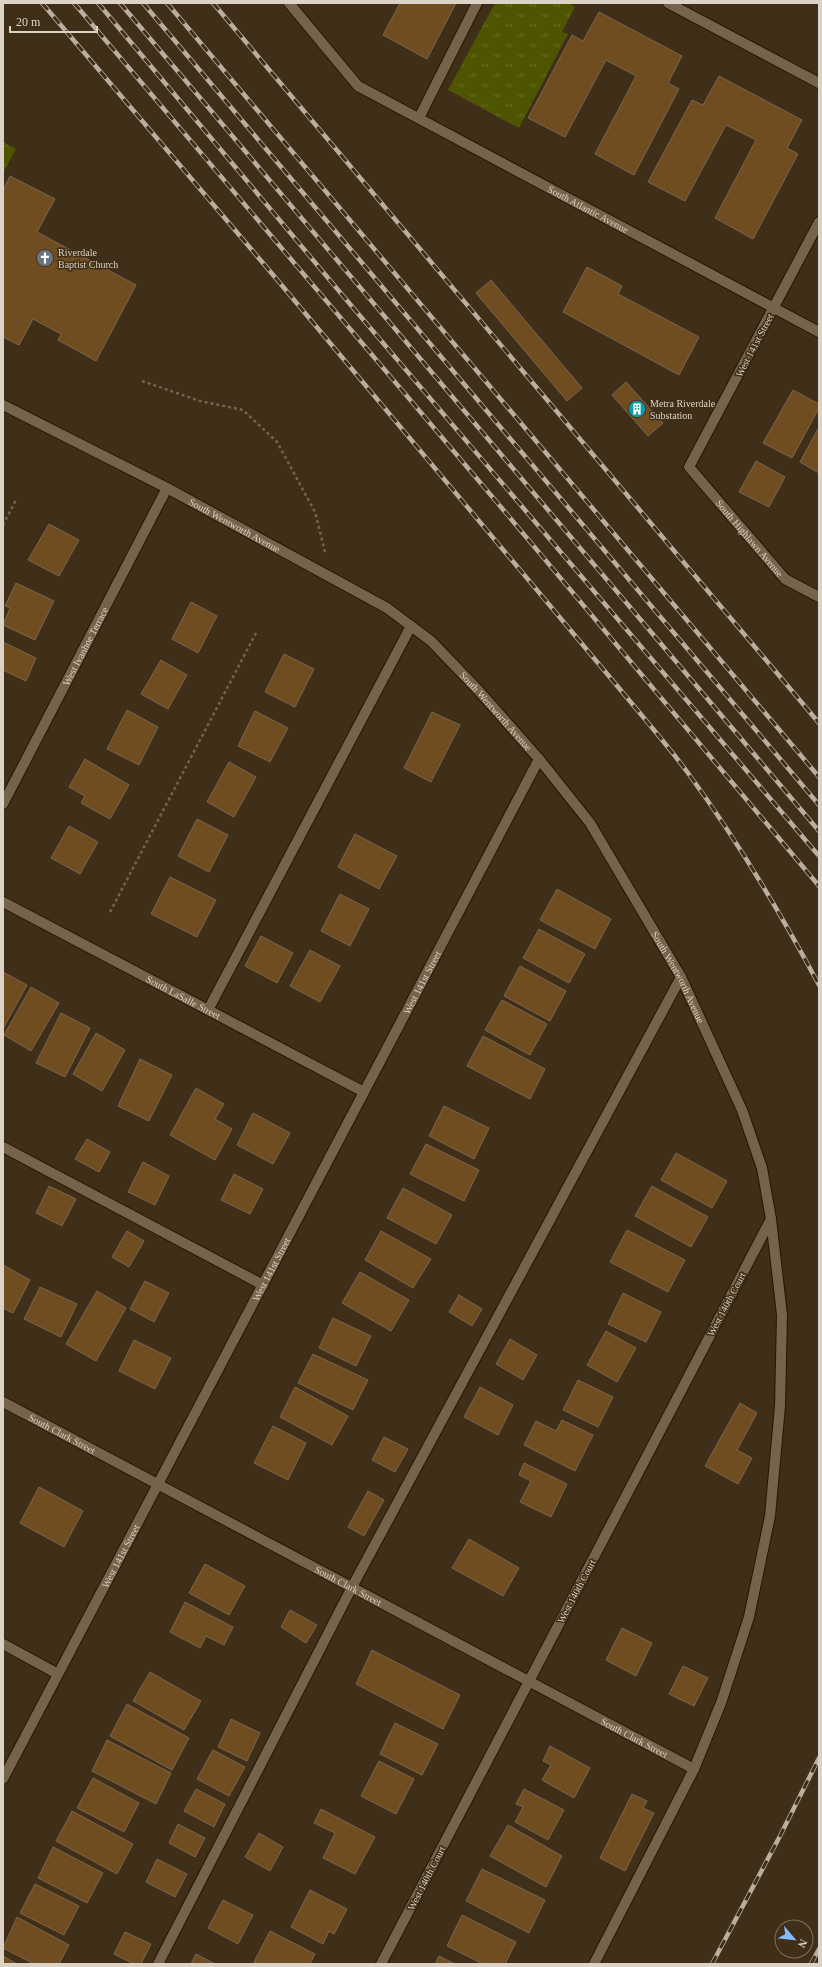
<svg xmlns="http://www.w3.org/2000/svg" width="822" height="1967" viewBox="0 0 822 1967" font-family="Georgia,serif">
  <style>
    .grass { fill: url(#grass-tufts) }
    .building { fill: #704d21; stroke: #7a664f }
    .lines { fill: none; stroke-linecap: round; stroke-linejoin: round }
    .service-casing { stroke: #261702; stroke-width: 12 }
    .minor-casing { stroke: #261702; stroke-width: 12 }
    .path { stroke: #726450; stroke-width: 2.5; stroke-dasharray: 3 3; stroke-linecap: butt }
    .service { stroke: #75634b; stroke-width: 10 }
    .minor { stroke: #75634b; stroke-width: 10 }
    .rail-casing { stroke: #b9ae9f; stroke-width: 4.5 }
    .rail { stroke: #3f2f18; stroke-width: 3; stroke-dasharray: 9; stroke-linecap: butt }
    .labels { text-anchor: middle; stroke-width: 3; stroke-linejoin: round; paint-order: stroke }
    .street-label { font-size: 10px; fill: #dcd2c5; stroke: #3f2f18 }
    .poi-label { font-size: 10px; fill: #dcd2c5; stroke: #3f2f18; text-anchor: start }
  </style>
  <defs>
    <pattern id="grass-tufts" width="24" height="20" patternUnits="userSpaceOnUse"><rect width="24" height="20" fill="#4e5400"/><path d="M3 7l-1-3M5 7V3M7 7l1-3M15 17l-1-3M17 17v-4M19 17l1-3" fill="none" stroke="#676c24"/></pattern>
  </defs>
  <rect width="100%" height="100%" fill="#3f2f18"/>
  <!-- grass -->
  <g class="grass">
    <polygon points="495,3 568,3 575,7 562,32 568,34 519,128 448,90"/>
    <polygon points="3,142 16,149 3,173"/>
  </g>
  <!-- building -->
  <g class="building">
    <polygon points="400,3 456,3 427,59 383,35"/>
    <polygon points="599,12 682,56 668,83 679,89 634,175 595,154 636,76 606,60 565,137 528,118 572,35 583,41"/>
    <polygon points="719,76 802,120 787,148 798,154 753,239 715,218 756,140 726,125 685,201 648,182 692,100 703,105"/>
    <polygon points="10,176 55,199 37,232 136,285 96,361 58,340 61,334 33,319 19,345 3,337 3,190"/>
    <polygon points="587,267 622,286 618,294 699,337 679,375 563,312"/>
    <polygon points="491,280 582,388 567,401 476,293"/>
    <polygon points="626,382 663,423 648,436 612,395"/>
    <polygon points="793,390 819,404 819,408 792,458 763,443"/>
    <polygon points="819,427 819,473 800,462"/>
    <polygon points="756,461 785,477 769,507 739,492"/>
    <polygon points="49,524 79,540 59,576 28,560"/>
    <polygon points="16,583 54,601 35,640 3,625 10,608 5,606"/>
    <polygon points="191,602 217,616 198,653 172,639"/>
    <polygon points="3,642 36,658 26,681 3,670"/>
    <polygon points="284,654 314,669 295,707 265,692"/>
    <polygon points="161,660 187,675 168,709 141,694"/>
    <polygon points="127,710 158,727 139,765 107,749"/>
    <polygon points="255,711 288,728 270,762 238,746"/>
    <polygon points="432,712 460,725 431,782 404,768"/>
    <polygon points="85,759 129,785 110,819 81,803 85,796 69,787"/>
    <polygon points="229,762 256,777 234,817 207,802"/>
    <polygon points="197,819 228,835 209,872 178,856"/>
    <polygon points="69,826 98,842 80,874 51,858"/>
    <polygon points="355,834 397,856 379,889 338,867"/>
    <polygon points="170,877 216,900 197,937 151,914"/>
    <polygon points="557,889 611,919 595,949 540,920"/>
    <polygon points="340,894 369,909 350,946 321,931"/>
    <polygon points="539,929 585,954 569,983 523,958"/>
    <polygon points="261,936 293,953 277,983 245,966"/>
    <polygon points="310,950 340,966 320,1002 290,986"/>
    <polygon points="520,966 566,991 550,1021 504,996"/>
    <polygon points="3,972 27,985 3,1029"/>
    <polygon points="31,987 59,1003 31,1051 4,1035"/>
    <polygon points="502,1000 547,1024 530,1055 485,1030"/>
    <polygon points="61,1013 90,1028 65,1077 36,1063"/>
    <polygon points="96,1033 125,1050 102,1091 73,1074"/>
    <polygon points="483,1036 545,1069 530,1099 467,1066"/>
    <polygon points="140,1059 172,1075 149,1121 118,1106"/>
    <polygon points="196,1088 224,1104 215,1119 232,1129 215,1160 170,1135"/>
    <polygon points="444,1106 489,1128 474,1159 429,1136"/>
    <polygon points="253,1113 290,1133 273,1164 237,1145"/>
    <polygon points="87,1139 110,1152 99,1172 75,1159"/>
    <polygon points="426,1144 479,1170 464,1201 410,1174"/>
    <polygon points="676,1153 727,1181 712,1208 661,1180"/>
    <polygon points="143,1162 169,1176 155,1205 128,1192"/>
    <polygon points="234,1174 263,1189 250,1214 221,1200"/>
    <polygon points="49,1186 76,1199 62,1226 36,1213"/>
    <polygon points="652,1186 708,1217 691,1247 635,1216"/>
    <polygon points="403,1188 452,1215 436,1244 387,1218"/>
    <polygon points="627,1230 685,1260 668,1292 610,1262"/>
    <polygon points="127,1231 144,1241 129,1267 112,1257"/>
    <polygon points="381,1231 431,1259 413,1288 365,1260"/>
    <polygon points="3,1265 30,1280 13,1313 3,1308"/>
    <polygon points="360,1272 409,1300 391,1331 342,1303"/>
    <polygon points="145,1281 169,1293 154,1322 130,1309"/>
    <polygon points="40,1287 77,1304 61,1337 24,1319"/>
    <polygon points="97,1291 126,1308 96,1361 66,1344"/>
    <polygon points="623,1293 661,1312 646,1342 608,1324"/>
    <polygon points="459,1295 482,1309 472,1326 449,1312"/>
    <polygon points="333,1318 371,1336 356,1366 319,1348"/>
    <polygon points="606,1331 636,1348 617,1382 587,1365"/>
    <polygon points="510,1339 537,1355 523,1380 496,1364"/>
    <polygon points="134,1340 171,1358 155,1389 119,1371"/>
    <polygon points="313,1354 368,1380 353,1410 298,1383"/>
    <polygon points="578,1380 613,1397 598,1427 563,1410"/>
    <polygon points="295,1387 348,1416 332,1445 280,1417"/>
    <polygon points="480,1387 513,1405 498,1435 464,1417"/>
    <polygon points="740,1403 757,1413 737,1450 752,1458 738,1484 705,1466"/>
    <polygon points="562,1420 593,1435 575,1471 524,1445 536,1421 556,1431"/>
    <polygon points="273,1426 306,1443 288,1480 254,1463"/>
    <polygon points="384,1437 408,1449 395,1472 372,1460"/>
    <polygon points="524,1463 567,1484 551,1517 520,1502 531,1481 519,1475"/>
    <polygon points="39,1487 83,1511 64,1547 20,1523"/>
    <polygon points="368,1491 384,1500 364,1536 348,1527"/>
    <polygon points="469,1539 519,1568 503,1596 452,1568"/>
    <polygon points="205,1564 245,1586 229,1615 189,1593"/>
    <polygon points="185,1602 233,1627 224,1645 206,1636 200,1648 170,1632"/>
    <polygon points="290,1610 317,1625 306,1643 281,1627"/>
    <polygon points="622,1628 652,1643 636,1676 606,1660"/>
    <polygon points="372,1650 460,1695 443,1729 356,1684"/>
    <polygon points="683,1666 708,1678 694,1706 669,1694"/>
    <polygon points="150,1672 201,1701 184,1730 133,1701"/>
    <polygon points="127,1704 189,1738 172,1770 110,1736"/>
    <polygon points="231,1719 260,1733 247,1761 218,1747"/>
    <polygon points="395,1723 438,1744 422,1775 380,1754"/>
    <polygon points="107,1740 171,1773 156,1804 92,1771"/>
    <polygon points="550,1746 590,1768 574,1798 542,1780 551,1765 543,1761"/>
    <polygon points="213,1750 245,1767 229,1796 197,1779"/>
    <polygon points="379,1761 414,1779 396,1814 361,1796"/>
    <polygon points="93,1778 139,1803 124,1832 77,1808"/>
    <polygon points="196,1789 225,1804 214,1827 184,1811"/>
    <polygon points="524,1789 564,1810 548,1840 515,1822 523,1807 516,1804"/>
    <polygon points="632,1794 647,1801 643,1808 654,1813 625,1871 600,1858"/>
    <polygon points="321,1809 375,1837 355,1874 323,1858 335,1833 314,1823"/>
    <polygon points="72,1811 133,1844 117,1874 56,1841"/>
    <polygon points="178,1824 205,1838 195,1857 169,1843"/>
    <polygon points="508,1825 562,1856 546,1887 490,1856"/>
    <polygon points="259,1833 283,1847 270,1871 245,1857"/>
    <polygon points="53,1847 103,1873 87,1903 38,1878"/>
    <polygon points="157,1859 187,1874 175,1897 146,1882"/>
    <polygon points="482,1869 545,1900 529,1933 466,1901"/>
    <polygon points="35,1884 79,1906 64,1935 20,1913"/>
    <polygon points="310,1890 347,1909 334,1934 329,1931 323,1944 291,1927"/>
    <polygon points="223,1900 253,1915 238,1944 208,1928"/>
    <polygon points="462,1915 516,1942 505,1964 483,1964 447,1946"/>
    <polygon points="17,1917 69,1945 59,1964 34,1964 3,1948"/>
    <polygon points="270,1931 315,1954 310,1964 258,1964 254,1962"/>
    <polygon points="125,1932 151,1944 141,1964 134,1964 114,1954"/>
    <polygon points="196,1954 215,1964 191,1964"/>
    <polygon points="3,1956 17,1964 3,1964"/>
    <polygon points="439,1956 455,1964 435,1964"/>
  </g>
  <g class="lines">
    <defs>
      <g id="service">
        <polyline points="668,3 819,83"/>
        <polyline points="419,118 477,3"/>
        <path id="s1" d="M3,804L167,488"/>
        <polyline points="208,1010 411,626"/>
        <polyline points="3,1147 263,1285"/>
        <polyline points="3,1644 58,1674"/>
        <polyline points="158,1964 352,1587 681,977"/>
        <polyline points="594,1964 694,1769 721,1703 749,1617 770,1516 780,1406 782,1315 771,1219"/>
      </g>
      <g id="minor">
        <path id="s2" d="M289,3L358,86L819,332"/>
        <path id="s3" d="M819,222L689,467L785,579L819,597"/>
        <path id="s4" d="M3,405L167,488L387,608L431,641L479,691L539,759L590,823L681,977L742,1110L762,1168L771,1219L381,1964"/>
        <path id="s5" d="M3,902L364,1092"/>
        <path id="s6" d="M3,1402L694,1769"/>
        <path id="s7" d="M3,1779L539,759"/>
      </g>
    </defs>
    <!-- service casing -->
    <use href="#service" class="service-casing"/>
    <!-- minor casing -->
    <use href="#minor" class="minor-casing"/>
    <!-- path -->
    <g class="path">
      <polyline points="142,381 200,401 243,410 277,442 315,512 325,552"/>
      <polyline points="3,525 16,500"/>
      <polyline points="110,912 256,633"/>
    </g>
    <!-- service -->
    <use href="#service" class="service"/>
    <!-- minor -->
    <use href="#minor" class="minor"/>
    <defs>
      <g id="rail">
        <path d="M42,3L274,276L644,718C659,736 674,754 688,773C737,840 780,912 819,985"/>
        <polyline points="74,3 506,513 819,886"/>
        <polyline points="98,3 344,297 819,856"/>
        <polyline points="120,3 819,831"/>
        <polyline points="143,3 819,805"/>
        <polyline points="167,3 819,777"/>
        <polyline points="213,3 819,723"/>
        <polyline points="712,1964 780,1836 819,1758"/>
        <polyline points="811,1964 819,1949"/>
      </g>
    </defs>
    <!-- rail casing -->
    <use href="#rail" class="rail-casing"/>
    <!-- rail -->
    <use href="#rail" class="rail"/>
  </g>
  <!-- icons -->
  <defs>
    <symbol id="church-disc" viewBox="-11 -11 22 22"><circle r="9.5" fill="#6b7280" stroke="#3f2f18"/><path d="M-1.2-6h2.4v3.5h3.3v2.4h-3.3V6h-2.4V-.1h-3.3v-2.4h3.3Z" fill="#fff"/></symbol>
    <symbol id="building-disc" viewBox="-11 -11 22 22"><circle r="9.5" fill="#0f9aa8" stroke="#3f2f18"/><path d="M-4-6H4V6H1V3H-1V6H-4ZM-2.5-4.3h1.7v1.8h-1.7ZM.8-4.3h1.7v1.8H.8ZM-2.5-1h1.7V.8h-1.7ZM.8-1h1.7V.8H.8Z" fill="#fff"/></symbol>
  </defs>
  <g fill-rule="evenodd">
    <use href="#church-disc" x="35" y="248" width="20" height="20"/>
    <use href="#building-disc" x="627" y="399" width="20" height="20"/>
  </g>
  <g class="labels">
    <!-- street labels -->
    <g class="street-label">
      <text dy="4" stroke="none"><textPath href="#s2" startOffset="369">South Atlantic Avenue</textPath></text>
      <text transform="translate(754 345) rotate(-62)" y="4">West 141st Street</text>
      <text dy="4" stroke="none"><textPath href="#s4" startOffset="261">South Wentworth Avenue</textPath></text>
      <text dy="4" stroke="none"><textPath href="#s3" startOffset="371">South Highlawn Avenue</textPath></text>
      <text dy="4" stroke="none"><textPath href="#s1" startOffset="178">West Ivanhoe Terrace</textPath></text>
      <text dy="4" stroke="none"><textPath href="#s4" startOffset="585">South Wentworth Avenue</textPath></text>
      <text dy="4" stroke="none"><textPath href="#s4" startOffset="909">South Wentworth Avenue</textPath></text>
      <text dy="4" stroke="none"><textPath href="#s7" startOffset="900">West 141st Street</textPath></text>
      <text dy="4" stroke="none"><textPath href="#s5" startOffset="204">South LaSalle Street</textPath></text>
      <text dy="4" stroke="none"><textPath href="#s7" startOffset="576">West 141st Street</textPath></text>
      <text transform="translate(726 1304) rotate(-62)" y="4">West 140th Court</text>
      <text dy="4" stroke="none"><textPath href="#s6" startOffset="67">South Clark Street</textPath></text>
      <text dy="4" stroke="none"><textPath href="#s7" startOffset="252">West 141st Street</textPath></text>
      <text dy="4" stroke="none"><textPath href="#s6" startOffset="391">South Clark Street</textPath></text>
      <text transform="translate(576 1591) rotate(-62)" y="4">West 140th Court</text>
      <text dy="4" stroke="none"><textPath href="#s6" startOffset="715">South Clark Street</textPath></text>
      <text transform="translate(426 1878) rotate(-63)" y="4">West 140th Court</text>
    </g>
    <!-- poi labels -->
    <g class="poi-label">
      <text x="58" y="256">Riverdale<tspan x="58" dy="12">Baptist Church</tspan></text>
      <text x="650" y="407">Metra Riverdale<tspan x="650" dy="12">Substation</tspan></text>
    </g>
  </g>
  <!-- border -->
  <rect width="822" height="1967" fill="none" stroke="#dcd2c5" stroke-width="8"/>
  <!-- north arrow -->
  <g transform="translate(794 1939) rotate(118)"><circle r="19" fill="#3f2f18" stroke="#7e705d"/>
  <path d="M0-3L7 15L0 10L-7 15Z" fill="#86bbfb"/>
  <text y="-6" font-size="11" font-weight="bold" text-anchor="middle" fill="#dcd2c5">N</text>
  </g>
  <!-- scale -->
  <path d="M10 26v6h87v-6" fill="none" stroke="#dcd2c5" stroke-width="2"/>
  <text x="16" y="26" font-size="12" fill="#dcd2c5" stroke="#3f2f18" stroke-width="3" paint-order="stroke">20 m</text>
</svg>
